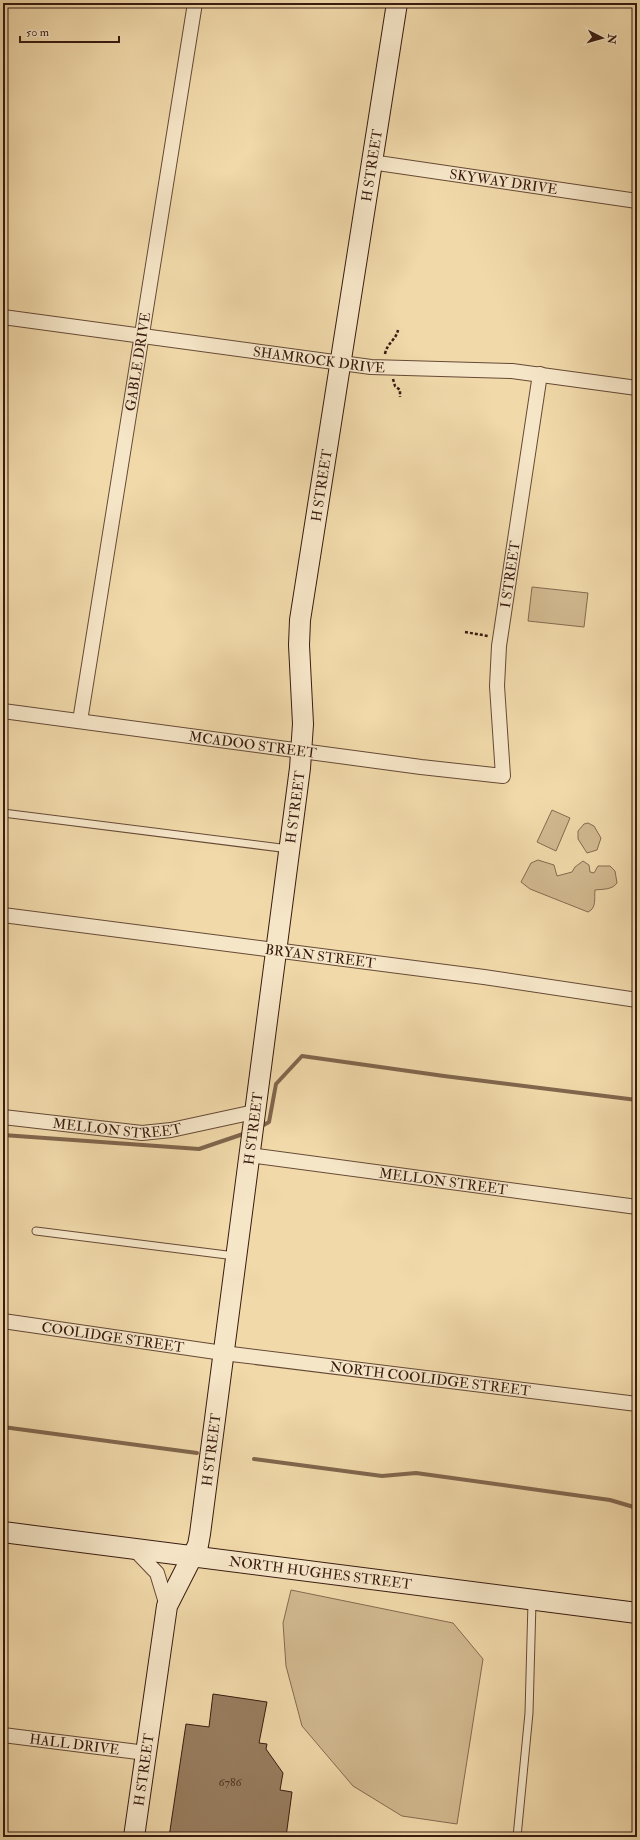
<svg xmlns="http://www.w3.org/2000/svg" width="640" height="1840" viewBox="0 0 640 1840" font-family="'IM FELL Double Pica',serif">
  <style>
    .green { fill: #d2b990; stroke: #856a50 }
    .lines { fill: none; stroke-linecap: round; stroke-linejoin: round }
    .stream { stroke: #81664d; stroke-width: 4 }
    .building { fill: #987e60; stroke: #381b10 }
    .lane-casing { stroke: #664a36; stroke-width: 9 }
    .street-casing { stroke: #664a36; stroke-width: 16 }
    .secondary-casing { stroke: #381b10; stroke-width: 22 }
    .path { stroke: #381b10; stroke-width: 2.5; stroke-dasharray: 3 2; stroke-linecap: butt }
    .lane { stroke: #f6e6c8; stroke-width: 7 }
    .street { stroke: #f6e6c8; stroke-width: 14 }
    .secondary { stroke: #f6e6c8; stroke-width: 20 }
    .labels { text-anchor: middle; stroke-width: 3; stroke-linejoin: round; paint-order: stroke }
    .number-label { font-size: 12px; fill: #503424 }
    .street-label { font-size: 14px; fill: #381b10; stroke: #f6e6c8 }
  </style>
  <rect width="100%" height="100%" fill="#f1d9aa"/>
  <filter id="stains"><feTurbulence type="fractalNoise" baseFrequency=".005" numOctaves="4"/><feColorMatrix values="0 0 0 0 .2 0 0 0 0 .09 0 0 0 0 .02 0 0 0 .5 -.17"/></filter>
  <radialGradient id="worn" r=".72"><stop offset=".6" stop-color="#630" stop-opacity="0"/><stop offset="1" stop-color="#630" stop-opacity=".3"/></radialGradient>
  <!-- green -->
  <g class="green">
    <polygon points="532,587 588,593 584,627 528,621"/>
    <polygon points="552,810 570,818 556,851 537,842"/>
    <polygon points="588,823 594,826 601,838 597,850 587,853 578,839 578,831 584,824"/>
    <path d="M538,860L554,865L557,876L572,872L575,867L583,861L589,865L590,872L594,873L598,866H610L615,871L617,883C612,890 603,889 595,890C594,898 597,908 588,912L530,889L521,882L531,863Z"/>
    <polygon points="291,1590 453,1623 483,1659 457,1824 402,1816 353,1786 302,1726 286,1666 283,1623"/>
  </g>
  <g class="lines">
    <!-- stream -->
    <g class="stream">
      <polyline points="260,1127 269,1122 276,1084 302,1056 444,1076 637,1100"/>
      <polyline points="3,1135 199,1149 246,1133"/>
      <polyline points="3,1427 197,1453"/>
      <polyline points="254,1459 382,1476 416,1473 610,1500 637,1508"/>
    </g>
  </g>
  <!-- building -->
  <polygon class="building" points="213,1694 267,1702 259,1743 267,1744 266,1749 283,1773 280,1790 292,1792 286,1837 169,1837 186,1724 209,1727"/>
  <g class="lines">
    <defs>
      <g id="lane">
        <polyline points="3,813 289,849"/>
        <polyline points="36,1231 235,1256"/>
        <polyline points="517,1837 529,1713 532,1602"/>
      </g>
      <g id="street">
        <path id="s1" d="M371,162L637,201"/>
        <path id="s2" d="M3,317L371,367L512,371L637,388"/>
        <path id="s3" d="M3,711L421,767L503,776L497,686L499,646L540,374"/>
        <path id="s4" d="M80,721L195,3"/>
        <path id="s5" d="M3,915L484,977L637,1000"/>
        <path id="s6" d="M3,1117L142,1133L171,1130L254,1112"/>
        <path id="s7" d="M249,1155L637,1207"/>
        <path id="s8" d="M3,1321L223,1353L637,1404"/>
        <polyline points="133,1548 157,1573 167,1606"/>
        <path id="s9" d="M3,1735L146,1753"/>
      </g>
      <g id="secondary">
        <path id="s10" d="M3,1532L637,1613"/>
        <path id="s11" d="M134,1837L167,1606L198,1545L200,1534L300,768L303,724L299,645L300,620L397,3"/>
      </g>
    </defs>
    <!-- lane casing -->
    <use href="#lane" class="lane-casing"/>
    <!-- street casing -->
    <use href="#street" class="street-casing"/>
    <!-- secondary casing -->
    <use href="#secondary" class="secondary-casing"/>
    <!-- path -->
    <g class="path">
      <path d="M385,354C387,343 396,340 398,330"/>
      <polyline points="393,379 395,386 400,390 400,397"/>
      <polyline points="465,632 488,636"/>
    </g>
    <!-- lane -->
    <use href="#lane" class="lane"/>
    <!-- street -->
    <use href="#street" class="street"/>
    <!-- secondary -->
    <use href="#secondary" class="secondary"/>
  </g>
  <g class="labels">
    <!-- number labels -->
    <g class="number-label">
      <text x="230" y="1786">6786</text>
    </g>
    <!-- street labels -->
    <g class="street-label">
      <text dy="5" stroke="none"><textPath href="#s11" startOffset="1694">H STREET</textPath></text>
      <text dy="5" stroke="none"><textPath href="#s1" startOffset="134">SKYWAY DRIVE</textPath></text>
      <text dy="5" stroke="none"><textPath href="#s2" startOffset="319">SHAMROCK DRIVE</textPath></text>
      <text dy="5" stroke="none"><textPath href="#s4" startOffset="364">GABLE DRIVE</textPath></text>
      <text dy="5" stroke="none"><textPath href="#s11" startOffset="1370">H STREET</textPath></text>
      <text dy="5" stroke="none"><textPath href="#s3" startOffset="707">I STREET</textPath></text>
      <text dy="5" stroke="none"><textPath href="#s3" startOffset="252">MCADOO STREET</textPath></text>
      <text dy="5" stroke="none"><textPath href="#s11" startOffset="1046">H STREET</textPath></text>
      <text dy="5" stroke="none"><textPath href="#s5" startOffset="320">BRYAN STREET</textPath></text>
      <text dy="5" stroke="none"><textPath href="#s6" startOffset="115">MELLON STREET</textPath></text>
      <text dy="5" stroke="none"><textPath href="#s11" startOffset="722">H STREET</textPath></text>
      <text dy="5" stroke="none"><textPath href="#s7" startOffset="196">MELLON STREET</textPath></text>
      <text dy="5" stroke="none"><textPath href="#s8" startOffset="111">COOLIDGE STREET</textPath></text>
      <text dy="5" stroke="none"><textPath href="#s8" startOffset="431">NORTH COOLIDGE STREET</textPath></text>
      <text dy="5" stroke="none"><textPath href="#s11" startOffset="398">H STREET</textPath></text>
      <text dy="5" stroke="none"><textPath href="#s10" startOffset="320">NORTH HUGHES STREET</textPath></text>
      <text dy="5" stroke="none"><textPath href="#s9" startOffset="72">HALL DRIVE</textPath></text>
      <text dy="5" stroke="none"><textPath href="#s11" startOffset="68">H STREET</textPath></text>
    </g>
  </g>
  <!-- margin -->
  <rect width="640" height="1840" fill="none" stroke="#f1d9aa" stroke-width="16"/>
  <rect x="4" y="4" width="632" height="1832" fill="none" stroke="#381b10" stroke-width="2"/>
  <rect x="8" y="8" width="624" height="1824" fill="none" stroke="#381b10"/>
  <!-- north arrow -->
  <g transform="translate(602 38) rotate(96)" stroke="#f6e6c8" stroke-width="3" paint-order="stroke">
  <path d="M0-3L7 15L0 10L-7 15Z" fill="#381b10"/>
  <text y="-6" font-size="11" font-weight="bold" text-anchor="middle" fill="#381b10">N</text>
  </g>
  <!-- scale -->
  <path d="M20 36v6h99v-6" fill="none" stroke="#381b10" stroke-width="2"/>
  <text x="26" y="36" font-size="12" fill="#381b10" stroke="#f6e6c8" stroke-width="3" paint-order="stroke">50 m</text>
  <rect width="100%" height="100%" filter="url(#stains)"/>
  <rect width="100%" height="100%" fill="url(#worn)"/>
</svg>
